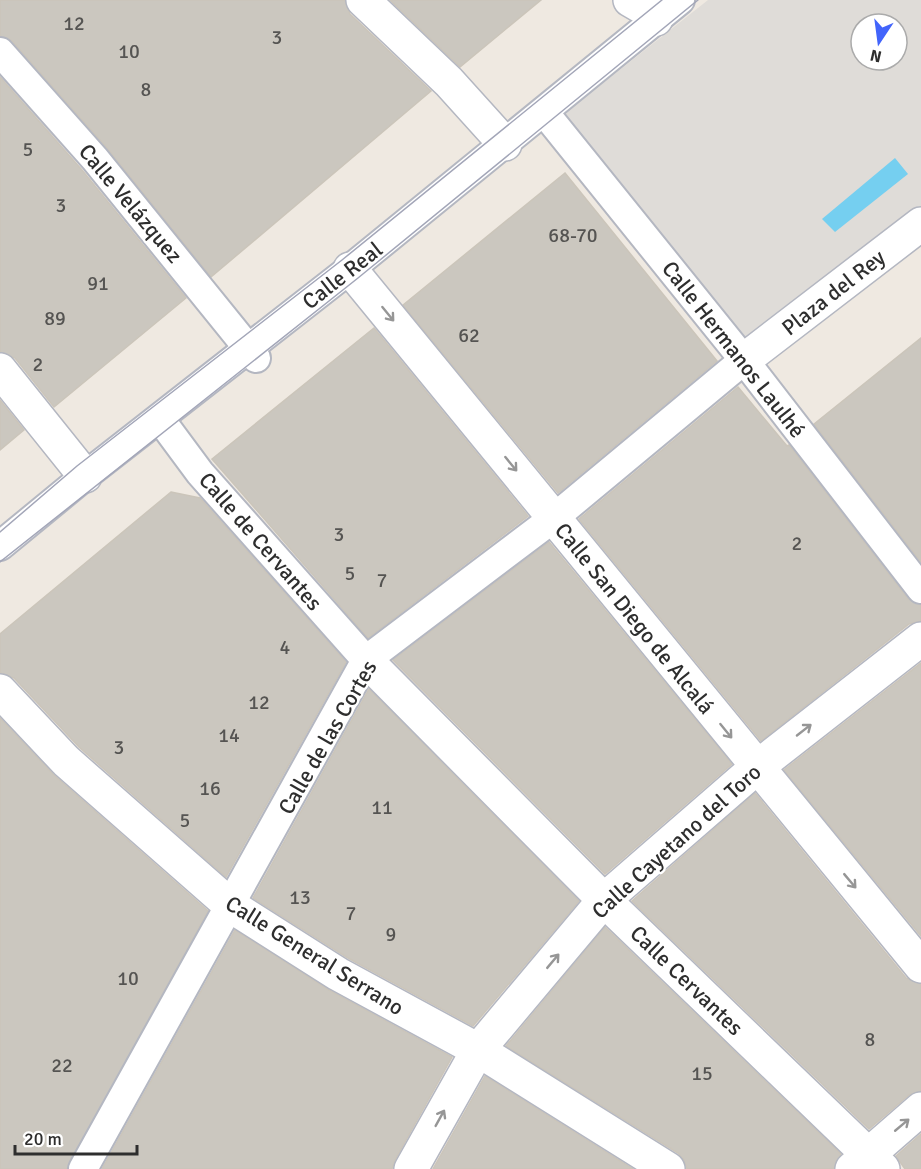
<svg xmlns="http://www.w3.org/2000/svg" width="921" height="1169" viewBox="0 0 921 1169" font-family="Signika,sans-serif">
  <style>
    .plaza { fill: #dfdcd8; fill-rule: evenodd }
    .water { fill: #75cff0 }
    .building { fill: #cbc7bf; stroke: #cbc5ba; stroke-width: 1.5 }
    .lines { fill: none; stroke-linecap: round; stroke-linejoin: round }
    .pedestrian-casing { stroke: #b4b7c1; stroke-width: 32 }
    .minor-casing { stroke: #b4b7c1; stroke-width: 36 }
    .pedestrian { stroke: #fff; stroke-width: 28 }
    .minor { stroke: #fff; stroke-width: 33 }
    .tram { stroke: #a3a6b8; stroke-width: 1.5 }
    .oneway { stroke: #969696 }
    .labels { text-anchor: middle; stroke-width: 4.5; stroke-linejoin: round; paint-order: stroke }
    .number-label { font-size: 20px; fill: #555452 }
    .street-label { font-size: 22px; fill: #2e2e2e; stroke: #fff }
  </style>
  <rect width="100%" height="100%" fill="#efe9e1"/>
  <!-- plaza -->
  <path class="plaza" d="M708,0H921V212L745,351L559,118ZM861,24H897V60H861Z"/>
  <!-- water -->
  <polygon class="water" points="895,158 908,174 835,232 822,219"/>
  <!-- building -->
  <g class="building">
    <polygon points="0,0 345,0 350,14 431,91 211,277 107,148 12,41 0,36"/>
    <polygon points="390,0 541,0 460,67"/>
    <polygon points="0,77 82,170 186,298 54,407 15,358 0,352"/>
    <polygon points="565,173 717,361 558,493 403,305"/>
    <polygon points="374,328 528,516 368,638 212,459"/>
    <polygon points="921,338 921,562 814,424"/>
    <polygon points="738,387 787,446 789,445 908,599 921,605 921,621 909,624 761,741 579,519"/>
    <polygon points="0,400 24,430 0,450"/>
    <polygon points="171,492 200,498 346,662 226,877 79,747 14,678 0,673 0,634"/>
    <polygon points="549,542 732,764 605,874 393,660"/>
    <polygon points="921,663 921,936 784,770"/>
    <polygon points="369,689 579,901 473,1026 348,958 253,898"/>
    <polygon points="0,718 54,775 208,911 67,1169 0,1169"/>
    <polygon points="755,793 906,978 921,984 921,1091 909,1095 869,1129 632,901"/>
    <polygon points="605,927 841,1154 834,1169 687,1169 684,1160 678,1153 506,1046"/>
    <polygon points="235,930 329,990 452,1057 395,1160 392,1169 102,1169"/>
    <polygon points="485,1076 633,1169 433,1169"/>
    <polygon points="921,1134 921,1169 905,1169 896,1156"/>
  </g>
  <g class="lines">
    <defs>
      <g id="pedestrian">
        <polyline points="0,52 95,159 256,358"/>
        <polyline points="544,112 744,360 921,589"/>
        <polyline points="160,419 200,473 366,660"/>
        <polyline points="0,546 85,476 350,269 680,0"/>
        <polyline points="83,1169 366,660 555,517 744,360"/>
      </g>
      <g id="minor">
        <polyline points="363,0 449,82 505,144"/>
        <polyline points="630,0 649,11 656,19"/>
        <polyline points="350,269 921,966"/>
        <polyline points="744,360 921,224"/>
        <polyline points="0,370 85,476"/>
        <polyline points="366,660 604,900 883,1169"/>
        <polyline points="0,691 66,761 231,906 338,974 478,1050 668,1169"/>
        <polyline points="411,1169 478,1050 604,900 756,768 921,639"/>
        <polyline points="852,1169 921,1109"/>
      </g>
    </defs>
    <!-- pedestrian casing -->
    <use href="#pedestrian" class="pedestrian-casing"/>
    <!-- minor casing -->
    <use href="#minor" class="minor-casing"/>
    <!-- pedestrian -->
    <use href="#pedestrian" class="pedestrian"/>
    <!-- minor -->
    <use href="#minor" class="minor"/>
    <!-- tram -->
    <g class="tram">
      <polyline points="0,532 77,466 342,260 662,0"/>
      <polyline points="0,562 358,278 698,0"/>
    </g>
  </g>
  <!-- one-way arrows -->
  <defs><path id="oneway-shaft" d="M-6 0H5M1.5-3L5.5 0L1.5 3" fill="none" stroke-width="1.6" stroke-linecap="round" stroke-linejoin="round" transform="scale(1.5)"/></defs>
  <g class="oneway">
    <use href="#oneway-shaft" transform="translate(388 314) rotate(51)"/>
    <use href="#oneway-shaft" transform="translate(511 464) rotate(51)"/>
    <use href="#oneway-shaft" transform="translate(804 730) rotate(-38)"/>
    <use href="#oneway-shaft" transform="translate(726 731) rotate(51)"/>
    <use href="#oneway-shaft" transform="translate(850 881) rotate(50)"/>
    <use href="#oneway-shaft" transform="translate(553 961) rotate(-50)"/>
    <use href="#oneway-shaft" transform="translate(440 1118) rotate(-61)"/>
    <use href="#oneway-shaft" transform="translate(902 1125) rotate(-40)"/>
  </g>
  <g class="labels">
    <!-- number labels -->
    <g class="number-label">
      <text x="74" y="30">12</text>
      <text x="277" y="44">3</text>
      <text x="129" y="58">10</text>
      <text x="146" y="96">8</text>
      <text x="28" y="156">5</text>
      <text x="61" y="212">3</text>
      <text x="573" y="242">68-70</text>
      <text x="98" y="290">91</text>
      <text x="55" y="325">89</text>
      <text x="469" y="342">62</text>
      <text x="38" y="371">2</text>
      <text x="339" y="541">3</text>
      <text x="797" y="550">2</text>
      <text x="350" y="580">5</text>
      <text x="382" y="587">7</text>
      <text x="285" y="654">4</text>
      <text x="259" y="709">12</text>
      <text x="229" y="742">14</text>
      <text x="119" y="754">3</text>
      <text x="210" y="795">16</text>
      <text x="382" y="814">11</text>
      <text x="185" y="827">5</text>
      <text x="300" y="904">13</text>
      <text x="351" y="920">7</text>
      <text x="391" y="941">9</text>
      <text x="128" y="985">10</text>
      <text x="870" y="1046">8</text>
      <text x="62" y="1072">22</text>
      <text x="702" y="1080">15</text>
    </g>
    <!-- street labels -->
    <g class="street-label">
      <text transform="translate(131 203) rotate(50)" y="8">Calle Velázquez</text>
      <text transform="translate(342 275) rotate(-38)" y="8">Calle Real</text>
      <text transform="translate(833 292) rotate(-38)" y="8">Plaza del Rey</text>
      <text transform="translate(734 349) rotate(52)" y="8">Calle Hermanos Laulhé</text>
      <text transform="translate(261 541) rotate(49)" y="8">Calle de Cervantes</text>
      <text transform="translate(635 618) rotate(51)" y="8">Calle San Diego de Alcalá</text>
      <text transform="translate(327 737) rotate(-60)" y="8">Calle de las Cortes</text>
      <text transform="translate(676 841) rotate(-42)" y="8">Calle Cayetano del Toro</text>
      <text transform="translate(315 955) rotate(32)" y="8">Calle General Serrano</text>
      <text transform="translate(687 980) rotate(44)" y="8">Calle Cervantes</text>
    </g>
  </g>
  <!-- north arrow -->
  <g transform="translate(879 42) rotate(193)"><circle r="28" fill="#ffffff" stroke="#ababab" stroke-width="1.5"/>
  <path d="M0-4.5L10 22L0 15L-10 22Z" fill="#4264fb"/>
  <text y="-9" font-size="16" font-weight="bold" text-anchor="middle" fill="#2e2e2e">N</text>
  </g>
  <!-- scale -->
  <path d="M15 1145v9h122v-9" fill="none" stroke="#2e2e2e" stroke-width="3"/>
  <text x="24" y="1145" font-size="18" fill="#2e2e2e" stroke="#ffffff" stroke-width="4.5" paint-order="stroke">20 m</text>
</svg>
